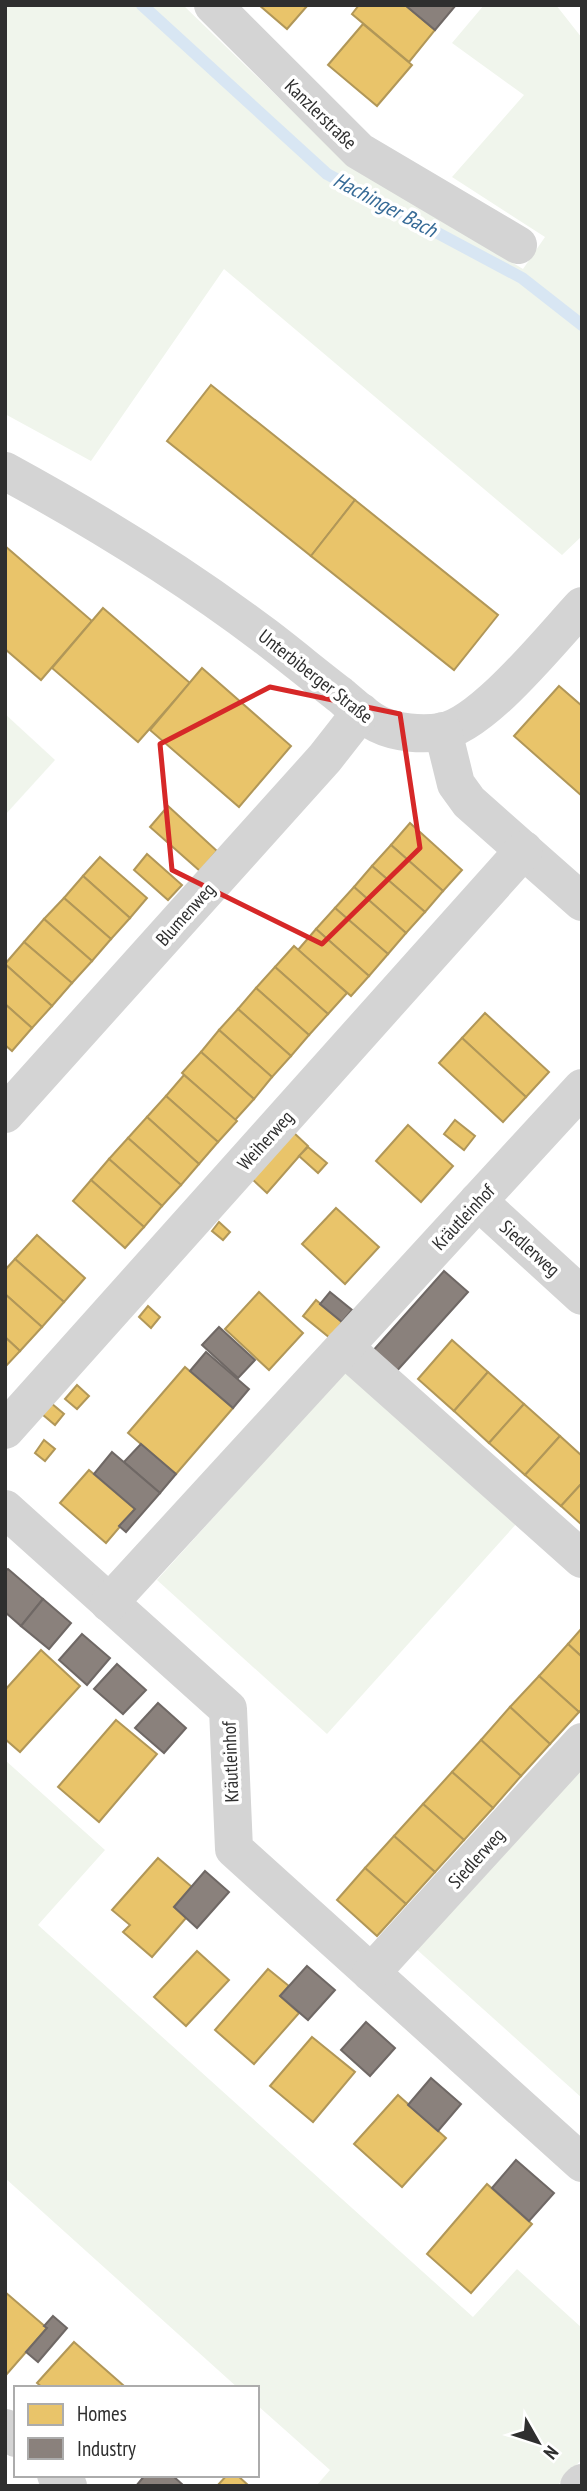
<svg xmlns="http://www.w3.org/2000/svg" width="587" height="2491" viewBox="0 0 587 2491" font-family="'PT Sans Narrow',sans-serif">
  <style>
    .green { fill: #f0f5ec }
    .homes { fill: #e9c46a; stroke: #b19758; stroke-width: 2 }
    .industry { fill: #8a817c; stroke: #6f6865; stroke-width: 2 }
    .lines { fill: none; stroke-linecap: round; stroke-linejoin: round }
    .stream { stroke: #d8e6f3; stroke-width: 12 }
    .minor { stroke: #d4d4d4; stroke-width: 38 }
    .marked { fill: none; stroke: #d62828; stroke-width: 5; stroke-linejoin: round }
    .labels { text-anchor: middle; stroke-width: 7; stroke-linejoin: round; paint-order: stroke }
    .street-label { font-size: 19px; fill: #2f2f2f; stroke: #fff }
    .water-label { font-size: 21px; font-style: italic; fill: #376b97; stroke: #fff }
  </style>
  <rect width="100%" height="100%" fill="#fff"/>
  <!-- green -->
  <g class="green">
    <polygon points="5,5 183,5 348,165 523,269 545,237 452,177 524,95 452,43 484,5 556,5 582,38 582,536 562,555 224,269 91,461 5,414"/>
    <polygon points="5,714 55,760 5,815"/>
    <polygon points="347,1369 518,1522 327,1734 157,1580"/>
    <polygon points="5,1760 105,1850 38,1925 473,2317 517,2269 582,2328 582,2459 557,2486 316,2486 330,2470 257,2405 257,2388 238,2388 5,2178"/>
    <polygon points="582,1760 582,2098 414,1947"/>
  </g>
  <!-- homes -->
  <g class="homes">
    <polygon points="259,5 308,5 287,29"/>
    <polygon points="359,5 405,5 435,30 409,62 352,14"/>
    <polygon points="363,24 412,65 377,106 328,65"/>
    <polygon points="211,385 355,500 311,556 167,441"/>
    <polygon points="355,500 498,615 454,670 311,556"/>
    <polygon points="5,546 92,621 41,680 5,649"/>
    <polygon points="103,608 190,683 138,742 52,668"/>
    <polygon points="202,668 291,746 239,807 150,730"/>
    <polygon points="559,686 582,706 582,796 514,736"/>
    <polygon points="168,806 217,851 200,871 150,827"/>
    <polygon points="410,823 462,870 443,891 391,845"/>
    <polygon points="391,845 443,891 425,912 372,866"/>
    <polygon points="147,854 182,885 168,900 134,870"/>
    <polygon points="100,857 147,898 130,918 83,876"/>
    <polygon points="372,866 425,912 406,933 354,887"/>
    <polygon points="83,876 130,918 111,939 64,898"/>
    <polygon points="354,887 406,933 388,954 335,908"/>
    <polygon points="64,898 111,939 92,961 44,919"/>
    <polygon points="335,908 388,954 369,976 316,929"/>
    <polygon points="44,919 92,961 72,983 24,942"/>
    <polygon points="316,929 369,976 351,996 298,950"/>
    <polygon points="24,942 72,983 52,1006 5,964"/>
    <polygon points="294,946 347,993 328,1014 275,967"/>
    <polygon points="5,964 52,1006 32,1028 5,1004"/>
    <polygon points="275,967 328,1014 309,1035 256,988"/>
    <polygon points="256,988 309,1035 291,1056 238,1009"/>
    <polygon points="5,1004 32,1028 12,1051 5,1045"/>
    <polygon points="238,1009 291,1056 272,1077 219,1030"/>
    <polygon points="485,1013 549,1072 526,1097 462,1038"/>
    <polygon points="219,1030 272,1077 254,1099 201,1052"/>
    <polygon points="462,1038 526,1097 503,1122 439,1063"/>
    <polygon points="201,1052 254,1099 235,1120 182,1073"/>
    <polygon points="184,1075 237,1121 218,1142 166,1096"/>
    <polygon points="166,1096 218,1142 199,1164 147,1117"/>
    <polygon points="147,1117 199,1164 181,1185 128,1138"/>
    <polygon points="455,1120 475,1136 464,1150 444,1134"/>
    <polygon points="408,1125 453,1166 421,1202 376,1161"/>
    <polygon points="293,1132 308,1146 267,1193 252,1179"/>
    <polygon points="128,1138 181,1185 162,1206 109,1159"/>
    <polygon points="308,1147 327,1163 318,1173 299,1156"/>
    <polygon points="109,1159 162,1206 144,1227 91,1180"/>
    <polygon points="91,1180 144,1227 125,1248 73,1201"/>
    <polygon points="336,1208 379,1247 345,1284 302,1244"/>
    <polygon points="219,1222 230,1232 223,1240 212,1231"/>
    <polygon points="37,1235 85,1278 64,1302 15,1259"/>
    <polygon points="15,1259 64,1302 42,1327 5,1294 5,1270"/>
    <polygon points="259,1292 303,1333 269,1370 225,1329"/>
    <polygon points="5,1294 42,1327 20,1351 5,1337"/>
    <polygon points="316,1300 342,1322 330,1338 303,1316"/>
    <polygon points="148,1306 160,1317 151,1328 139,1317"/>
    <polygon points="5,1337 20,1351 5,1367"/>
    <polygon points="452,1340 488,1372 454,1411 418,1379"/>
    <polygon points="185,1367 233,1408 176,1474 128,1433"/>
    <polygon points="488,1372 524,1404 489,1443 454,1411"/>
    <polygon points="77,1385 89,1396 77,1409 65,1399"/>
    <polygon points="51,1403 64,1414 55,1425 42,1414"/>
    <polygon points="524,1404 560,1436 525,1475 489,1443"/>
    <polygon points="560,1436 582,1456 582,1483 561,1506 525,1475"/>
    <polygon points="44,1440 55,1449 45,1461 35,1453"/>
    <polygon points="89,1470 135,1509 106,1543 60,1503"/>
    <polygon points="582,1483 582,1525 561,1506"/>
    <polygon points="582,1628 582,1657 568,1644"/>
    <polygon points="568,1644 582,1657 582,1709 579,1712 539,1676"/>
    <polygon points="41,1650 80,1686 20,1752 5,1739 5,1690"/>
    <polygon points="539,1676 579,1712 550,1744 510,1707"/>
    <polygon points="510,1707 550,1744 521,1776 481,1740"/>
    <polygon points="116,1720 157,1754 99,1822 58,1787"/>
    <polygon points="481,1740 521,1776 493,1808 452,1772"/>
    <polygon points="452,1772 493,1808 464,1840 423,1804"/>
    <polygon points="423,1804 464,1840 435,1872 394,1836"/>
    <polygon points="394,1836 435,1872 406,1904 365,1868"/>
    <polygon points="158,1858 192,1887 174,1907 186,1918 152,1957 123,1932 130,1925 112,1910"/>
    <polygon points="365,1868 406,1904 377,1936 337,1900"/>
    <polygon points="197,1951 229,1980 186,2026 154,1997"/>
    <polygon points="268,1969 289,1986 280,1996 299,2013 254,2064 215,2030"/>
    <polygon points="312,2037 355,2072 313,2122 270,2086"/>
    <polygon points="398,2095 446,2138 402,2187 354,2144"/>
    <polygon points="487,2184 532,2224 471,2293 427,2254"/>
    <polygon points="5,2292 47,2328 6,2375 5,2374"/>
    <polygon points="74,2342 123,2385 120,2388 43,2388 37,2383"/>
    <polygon points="227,2475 237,2475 249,2486 217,2486"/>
  </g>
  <!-- industry -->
  <g class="industry">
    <polygon points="405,5 456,5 435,30"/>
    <polygon points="444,1271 468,1292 394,1374 371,1353"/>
    <polygon points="330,1292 352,1310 342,1322 320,1304"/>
    <polygon points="219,1327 255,1360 238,1378 202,1345"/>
    <polygon points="206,1352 249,1389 233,1408 190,1371"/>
    <polygon points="141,1444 176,1474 160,1493 124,1462"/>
    <polygon points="112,1452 160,1493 126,1532 119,1526 135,1509 94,1474"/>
    <polygon points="8,1569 43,1599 21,1626 5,1612 5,1571"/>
    <polygon points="43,1599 71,1623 49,1649 21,1626"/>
    <polygon points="82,1634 110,1658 87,1685 59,1660"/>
    <polygon points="117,1664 146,1690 123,1714 94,1689"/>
    <polygon points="158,1703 186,1728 164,1753 135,1728"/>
    <polygon points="205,1871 229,1892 197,1928 174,1907"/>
    <polygon points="307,1966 335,1990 308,2020 280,1996"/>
    <polygon points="366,2022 395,2048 370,2076 341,2050"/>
    <polygon points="431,2078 461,2104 438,2131 408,2105"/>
    <polygon points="516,2160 554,2193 529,2221 492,2188"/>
    <polygon points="53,2316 67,2328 38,2362 26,2352 47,2328 44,2326"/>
    <polygon points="145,2475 172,2475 184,2486 136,2486"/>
  </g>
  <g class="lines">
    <!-- stream -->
    <polyline class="stream" points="142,5 327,174 522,278 582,325"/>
    <!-- minor -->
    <g class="minor">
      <polyline points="213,5 359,151 518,245"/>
      <path d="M5,471C95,520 183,574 265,636C290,655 315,676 340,695C352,705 364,717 378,724C396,733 422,735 441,732C483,725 551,639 582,606"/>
      <polyline points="443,731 456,784 469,802 582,902"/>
      <polyline points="5,1114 325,758 361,712"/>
      <polyline points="478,1201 582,1296"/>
      <polyline points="344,1347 582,1559"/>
      <polyline points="5,1430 524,850"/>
      <polyline points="5,1509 228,1709 234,1849 582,2163"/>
      <polyline points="109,1603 582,1088"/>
      <polyline points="371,1973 582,1742"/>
      <polyline points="5,2428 16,2438"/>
      <polyline points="56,2475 68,2486"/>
      <polyline points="579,2486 582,2483"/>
    </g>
  </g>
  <!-- marked area -->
  <path class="marked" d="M270,687L400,714L420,848L322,944L172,870L160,744Z"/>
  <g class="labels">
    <!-- street labels -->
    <g class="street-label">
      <text transform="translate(321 114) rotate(44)" y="7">Kanzlerstraße</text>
      <text transform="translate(316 676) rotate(38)" y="7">Unterbiberger Straße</text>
      <text transform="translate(185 914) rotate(-48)" y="7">Blumenweg</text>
      <text transform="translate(265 1140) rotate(-48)" y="7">Weiherweg</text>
      <text transform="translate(463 1217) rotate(-47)" y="7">Kräutleinhof</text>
      <text transform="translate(530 1248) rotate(42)" y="7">Siedlerweg</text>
      <text transform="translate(230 1762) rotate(-92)" y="7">Kräutleinhof</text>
      <text transform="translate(476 1858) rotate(-48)" y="7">Siedlerweg</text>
    </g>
    <!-- water labels -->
    <g class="water-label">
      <text transform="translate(385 205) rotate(28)" y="7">Hachinger Bach</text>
    </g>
  </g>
  <!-- border -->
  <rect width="587" height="2491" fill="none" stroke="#2f2f2f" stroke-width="14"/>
  <!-- legend -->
  <rect x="14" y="2386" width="245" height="91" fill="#ffffff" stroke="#acacac" stroke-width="2"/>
  <rect x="28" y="2404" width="35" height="21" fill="#e9c46a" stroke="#acacac" stroke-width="2"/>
  <text x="77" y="2421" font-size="21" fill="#2f2f2f">Homes</text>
  <rect x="28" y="2438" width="35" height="21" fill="#8a817c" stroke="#acacac" stroke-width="2"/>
  <text x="77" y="2456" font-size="21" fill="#2f2f2f">Industry</text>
  <!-- north arrow -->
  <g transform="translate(538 2442) rotate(129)" stroke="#ffffff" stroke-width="5" paint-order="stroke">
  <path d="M0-5L12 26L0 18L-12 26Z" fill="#2f2f2f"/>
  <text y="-10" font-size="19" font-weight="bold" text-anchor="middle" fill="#2f2f2f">N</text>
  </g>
</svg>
